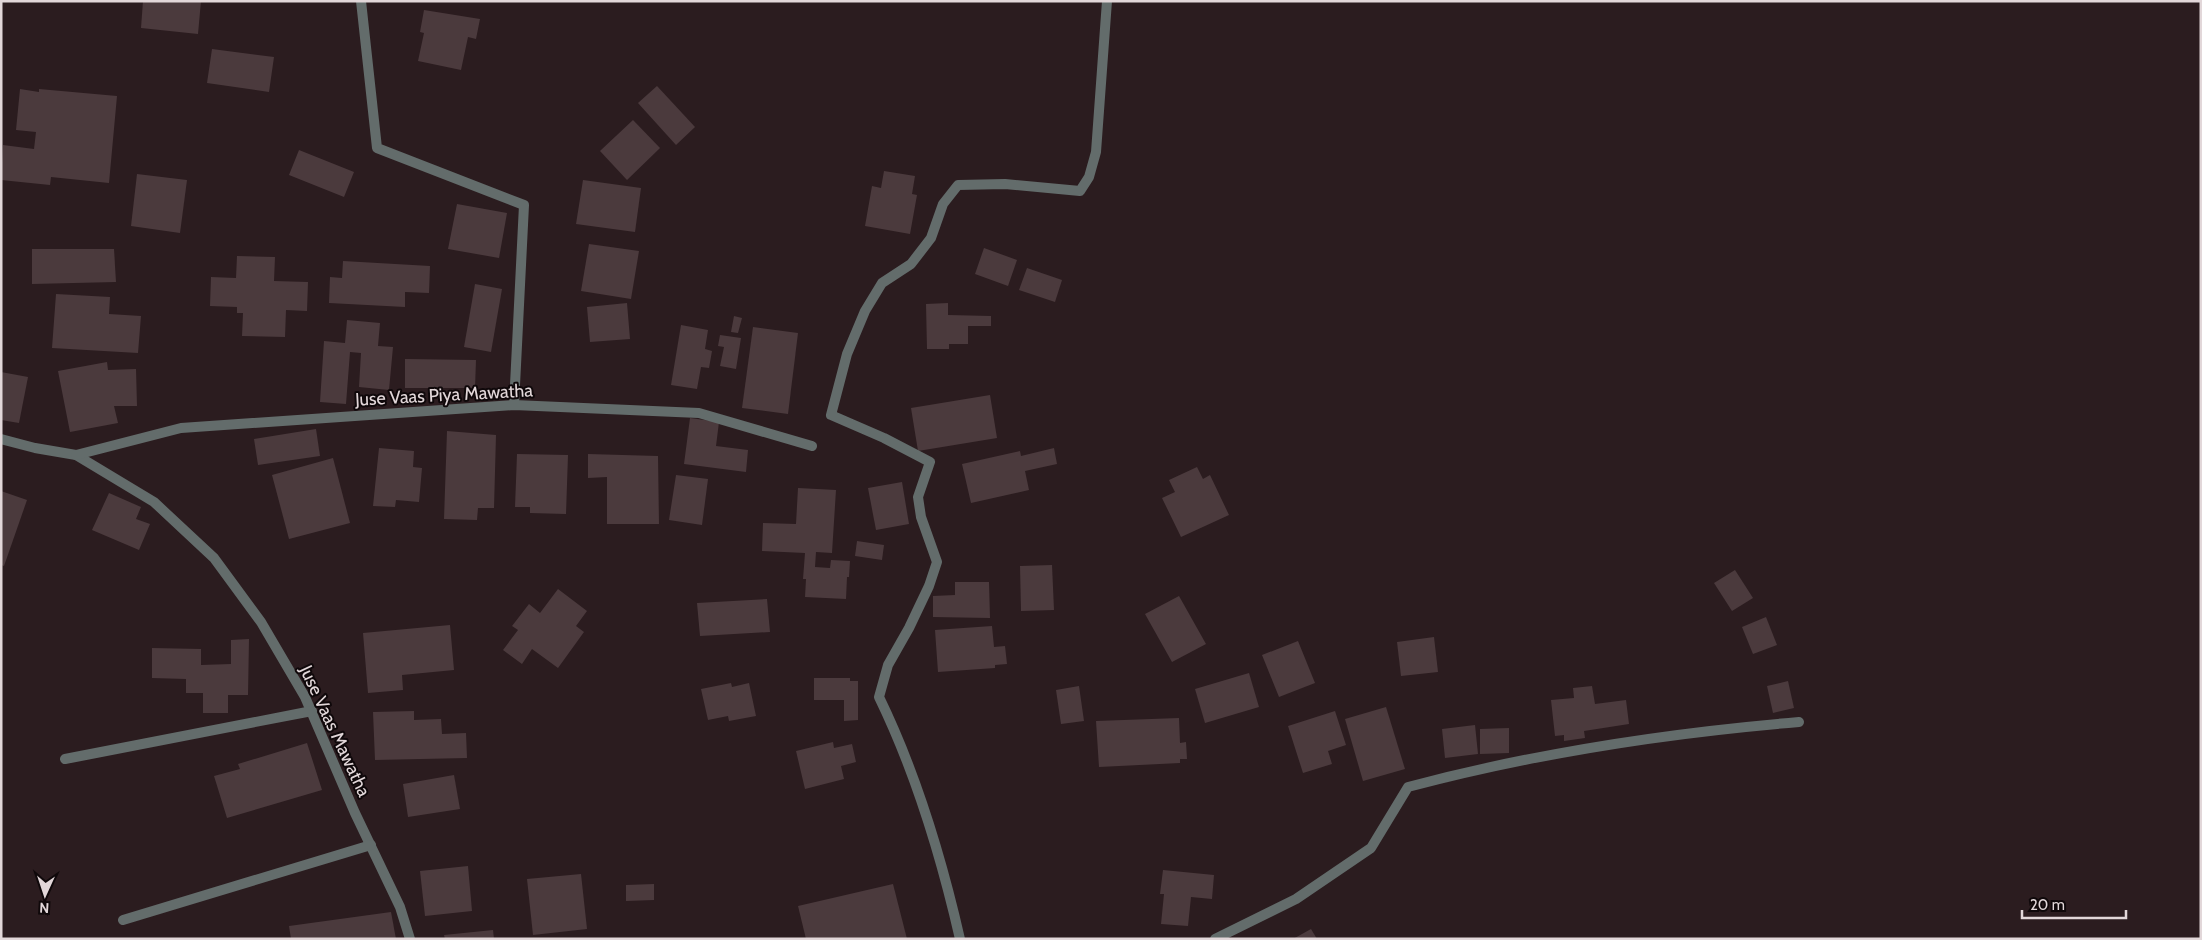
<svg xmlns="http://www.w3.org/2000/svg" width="2202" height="940" viewBox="0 0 2202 940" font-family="Cabin,sans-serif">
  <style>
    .building { fill: #4b3a3d }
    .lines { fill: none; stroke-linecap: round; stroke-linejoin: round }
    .street { stroke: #636c6b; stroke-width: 10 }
    .labels { text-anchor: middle; stroke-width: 4; stroke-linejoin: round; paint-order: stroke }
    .street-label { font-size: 18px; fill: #e2d7d9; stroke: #0f080a }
  </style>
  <rect width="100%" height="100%" fill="#2b1c1f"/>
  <!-- building -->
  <g class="building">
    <polygon points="143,1 201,1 198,34 141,28"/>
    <polygon points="424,10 480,19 476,39 468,37 461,70 418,61 424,33 420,32"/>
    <polygon points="212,49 274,57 269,92 207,83"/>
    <polygon points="657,86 695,127 676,145 638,103"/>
    <polygon points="20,89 39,92 39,89 117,96 109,183 51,177 50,185 1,180 3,145 34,149 36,132 16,130"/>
    <polygon points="633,120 660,148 627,180 600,151"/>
    <polygon points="299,150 354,172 344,197 289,175"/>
    <polygon points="884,171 915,176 912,194 917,195 910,234 865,226 872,186 881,188"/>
    <polygon points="137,174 187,180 180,233 131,226"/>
    <polygon points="583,180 641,188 635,232 576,224"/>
    <polygon points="457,204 507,213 499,258 448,249"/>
    <polygon points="589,244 639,251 631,299 581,291"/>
    <polygon points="984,248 1017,260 1008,286 975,274"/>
    <polygon points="32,249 114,249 116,282 32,284"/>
    <polygon points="237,256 275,257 274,281 308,282 307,311 286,310 285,337 242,336 243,313 237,313 237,307 210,306 211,277 236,278"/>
    <polygon points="343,261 430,266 429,293 405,292 405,307 329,303 330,277 342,278"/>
    <polygon points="1027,268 1062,280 1055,302 1019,290"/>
    <polygon points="475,284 502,289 491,352 464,347"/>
    <polygon points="56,294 110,297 109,314 141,316 138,353 52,348"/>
    <polygon points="627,303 630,339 590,342 587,307"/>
    <polygon points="948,303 948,315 991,316 991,326 968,326 968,344 949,344 949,349 927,349 926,304"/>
    <polygon points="734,316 742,318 738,333 731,332"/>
    <polygon points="347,320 380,323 378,346 393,347 389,390 359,387 361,353 350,352 346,404 320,402 324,341 345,343"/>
    <polygon points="681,325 708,330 705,349 712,351 709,368 701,367 697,389 671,385"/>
    <polygon points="753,327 798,333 788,414 742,408"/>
    <polygon points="720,335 741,338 736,369 720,366 724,347 718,346"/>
    <polygon points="405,359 476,360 475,388 405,388"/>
    <polygon points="107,362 108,370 136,369 137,406 114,406 118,423 70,432 58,371"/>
    <polygon points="1,372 28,377 19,423 1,420"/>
    <polygon points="990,395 997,438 918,451 911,408"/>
    <polygon points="690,418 719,422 716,446 748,450 746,472 684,464"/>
    <polygon points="316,429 320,456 258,465 254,439"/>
    <polygon points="447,431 496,435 494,508 478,508 477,520 444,519"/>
    <polygon points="379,448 414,451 413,467 422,468 419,502 396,500 395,507 373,506"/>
    <polygon points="1054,448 1057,464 1025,471 1029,490 971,503 962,464 1020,451 1021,456"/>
    <polygon points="517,454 568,455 566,514 530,513 530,507 515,507"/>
    <polygon points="588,454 658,456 659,524 607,524 607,477 588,478"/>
    <polygon points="333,458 350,523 289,539 272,475"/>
    <polygon points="1197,467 1203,479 1210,475 1229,515 1181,537 1162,498 1175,492 1169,480"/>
    <polygon points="676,475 708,479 702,525 669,520"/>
    <polygon points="902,482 909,524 876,530 868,488"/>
    <polygon points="798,488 836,490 832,553 816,552 815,567 830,568 831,560 850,561 849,577 847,577 846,599 805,597 806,579 803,579 805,553 762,551 763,523 796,524"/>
    <polygon points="1,491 27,500 4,566 1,565"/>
    <polygon points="109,493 141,507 136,519 150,524 139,550 92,530"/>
    <polygon points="857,541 884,545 882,560 855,556"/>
    <polygon points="1052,565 1054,610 1021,611 1020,566"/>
    <polygon points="1735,570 1753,598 1732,611 1714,583"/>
    <polygon points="955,582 989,582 990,618 933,617 933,596 955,595"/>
    <polygon points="558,589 587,611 576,626 584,632 558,668 532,649 522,664 503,650 518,630 512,626 529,604 540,613"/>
    <polygon points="1179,596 1206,644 1172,662 1145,614"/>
    <polygon points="767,599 770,632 700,636 697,603"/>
    <polygon points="1766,617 1777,645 1753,654 1742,627"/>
    <polygon points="450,625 454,670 402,675 403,690 368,693 363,633"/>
    <polygon points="992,626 994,647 1005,646 1007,664 995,665 995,668 938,672 935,630"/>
    <polygon points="1434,637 1438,672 1401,676 1397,642"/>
    <polygon points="249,639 248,695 228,695 228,713 203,713 203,693 186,693 186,679 152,678 152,648 201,649 201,665 231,664 231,640"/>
    <polygon points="1298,641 1315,683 1279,697 1262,655"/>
    <polygon points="1249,673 1259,707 1205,723 1195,689"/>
    <polygon points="814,678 850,678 850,681 858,681 858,720 844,721 844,700 814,700"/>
    <polygon points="1788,681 1794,708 1773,713 1767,686"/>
    <polygon points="731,683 732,687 749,683 756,716 729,721 728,716 708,720 701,689"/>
    <polygon points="1079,686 1084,721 1061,724 1056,690"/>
    <polygon points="1592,686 1595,704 1626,700 1629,724 1584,731 1585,738 1564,741 1564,735 1555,736 1551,700 1574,698 1573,688"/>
    <polygon points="1386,707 1405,769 1363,781 1345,719"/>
    <polygon points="414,711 414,720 441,719 442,734 466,733 467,758 375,760 373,712"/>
    <polygon points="1335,711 1346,745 1328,751 1332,764 1303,773 1288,726"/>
    <polygon points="1179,718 1180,743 1186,742 1187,759 1180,759 1180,763 1099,767 1096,721"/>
    <polygon points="1475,725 1478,754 1445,758 1442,729"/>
    <polygon points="1509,728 1509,753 1480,754 1480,729"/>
    <polygon points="833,742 834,748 852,744 856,762 841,766 844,779 805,789 796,751"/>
    <polygon points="307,743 322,790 227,818 214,776 240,769 238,764"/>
    <polygon points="454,775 460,809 408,817 403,784"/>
    <polygon points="468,866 472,911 425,916 420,871"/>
    <polygon points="1163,870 1214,875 1212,899 1191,897 1188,926 1161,924 1164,894 1160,894"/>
    <polygon points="581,874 587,929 533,935 527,879"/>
    <polygon points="654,884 654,900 626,901 626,885"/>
    <polygon points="893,884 907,939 806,939 798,906"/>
    <polygon points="391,912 396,939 291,939 289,926"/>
    <polygon points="1311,929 1317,939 1293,939"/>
    <polygon points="493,930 494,939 445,939 444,935"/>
  </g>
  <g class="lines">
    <!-- street -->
    <g class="street">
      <polyline points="361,1 377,148 524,205 514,405"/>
      <polyline points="1,439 35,448 76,455 154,502 214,558 261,622 305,697 355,813 400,907 410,939"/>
      <polyline points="76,455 181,428 514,405 699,413 812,446"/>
      <polyline points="65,759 312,711"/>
      <polyline points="123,920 371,845"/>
      <path d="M960,939C941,856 916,773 879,697L888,665L909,628L929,586L937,562L921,517L918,497L930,462L884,438L831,415L847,354L865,311L882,283L911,264L931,238L943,204L958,185L1005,184L1080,191L1089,177L1096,152L1107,1"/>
      <path d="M1215,939L1296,899L1371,848L1408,787C1536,753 1667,733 1799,722"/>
    </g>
  </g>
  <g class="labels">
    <!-- street labels -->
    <g class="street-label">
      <text transform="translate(444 395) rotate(-3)" y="6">Juse Vaas Piya Mawatha</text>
      <text transform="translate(335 731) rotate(65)" y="6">Juse Vaas Mawatha</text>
    </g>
  </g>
  <!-- border -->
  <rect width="2202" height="940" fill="none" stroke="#e2d7d9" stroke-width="5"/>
  <!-- north arrow -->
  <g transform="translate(45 895) rotate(183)" stroke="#0f080a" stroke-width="4" paint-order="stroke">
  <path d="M0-4L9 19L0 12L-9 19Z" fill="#e2d7d9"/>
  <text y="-8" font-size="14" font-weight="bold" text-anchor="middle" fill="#e2d7d9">N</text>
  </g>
  <!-- scale -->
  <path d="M2022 910v8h104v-8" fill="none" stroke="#e2d7d9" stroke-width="2.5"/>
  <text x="2030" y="910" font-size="15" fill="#e2d7d9" stroke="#0f080a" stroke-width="4" paint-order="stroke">20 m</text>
</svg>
